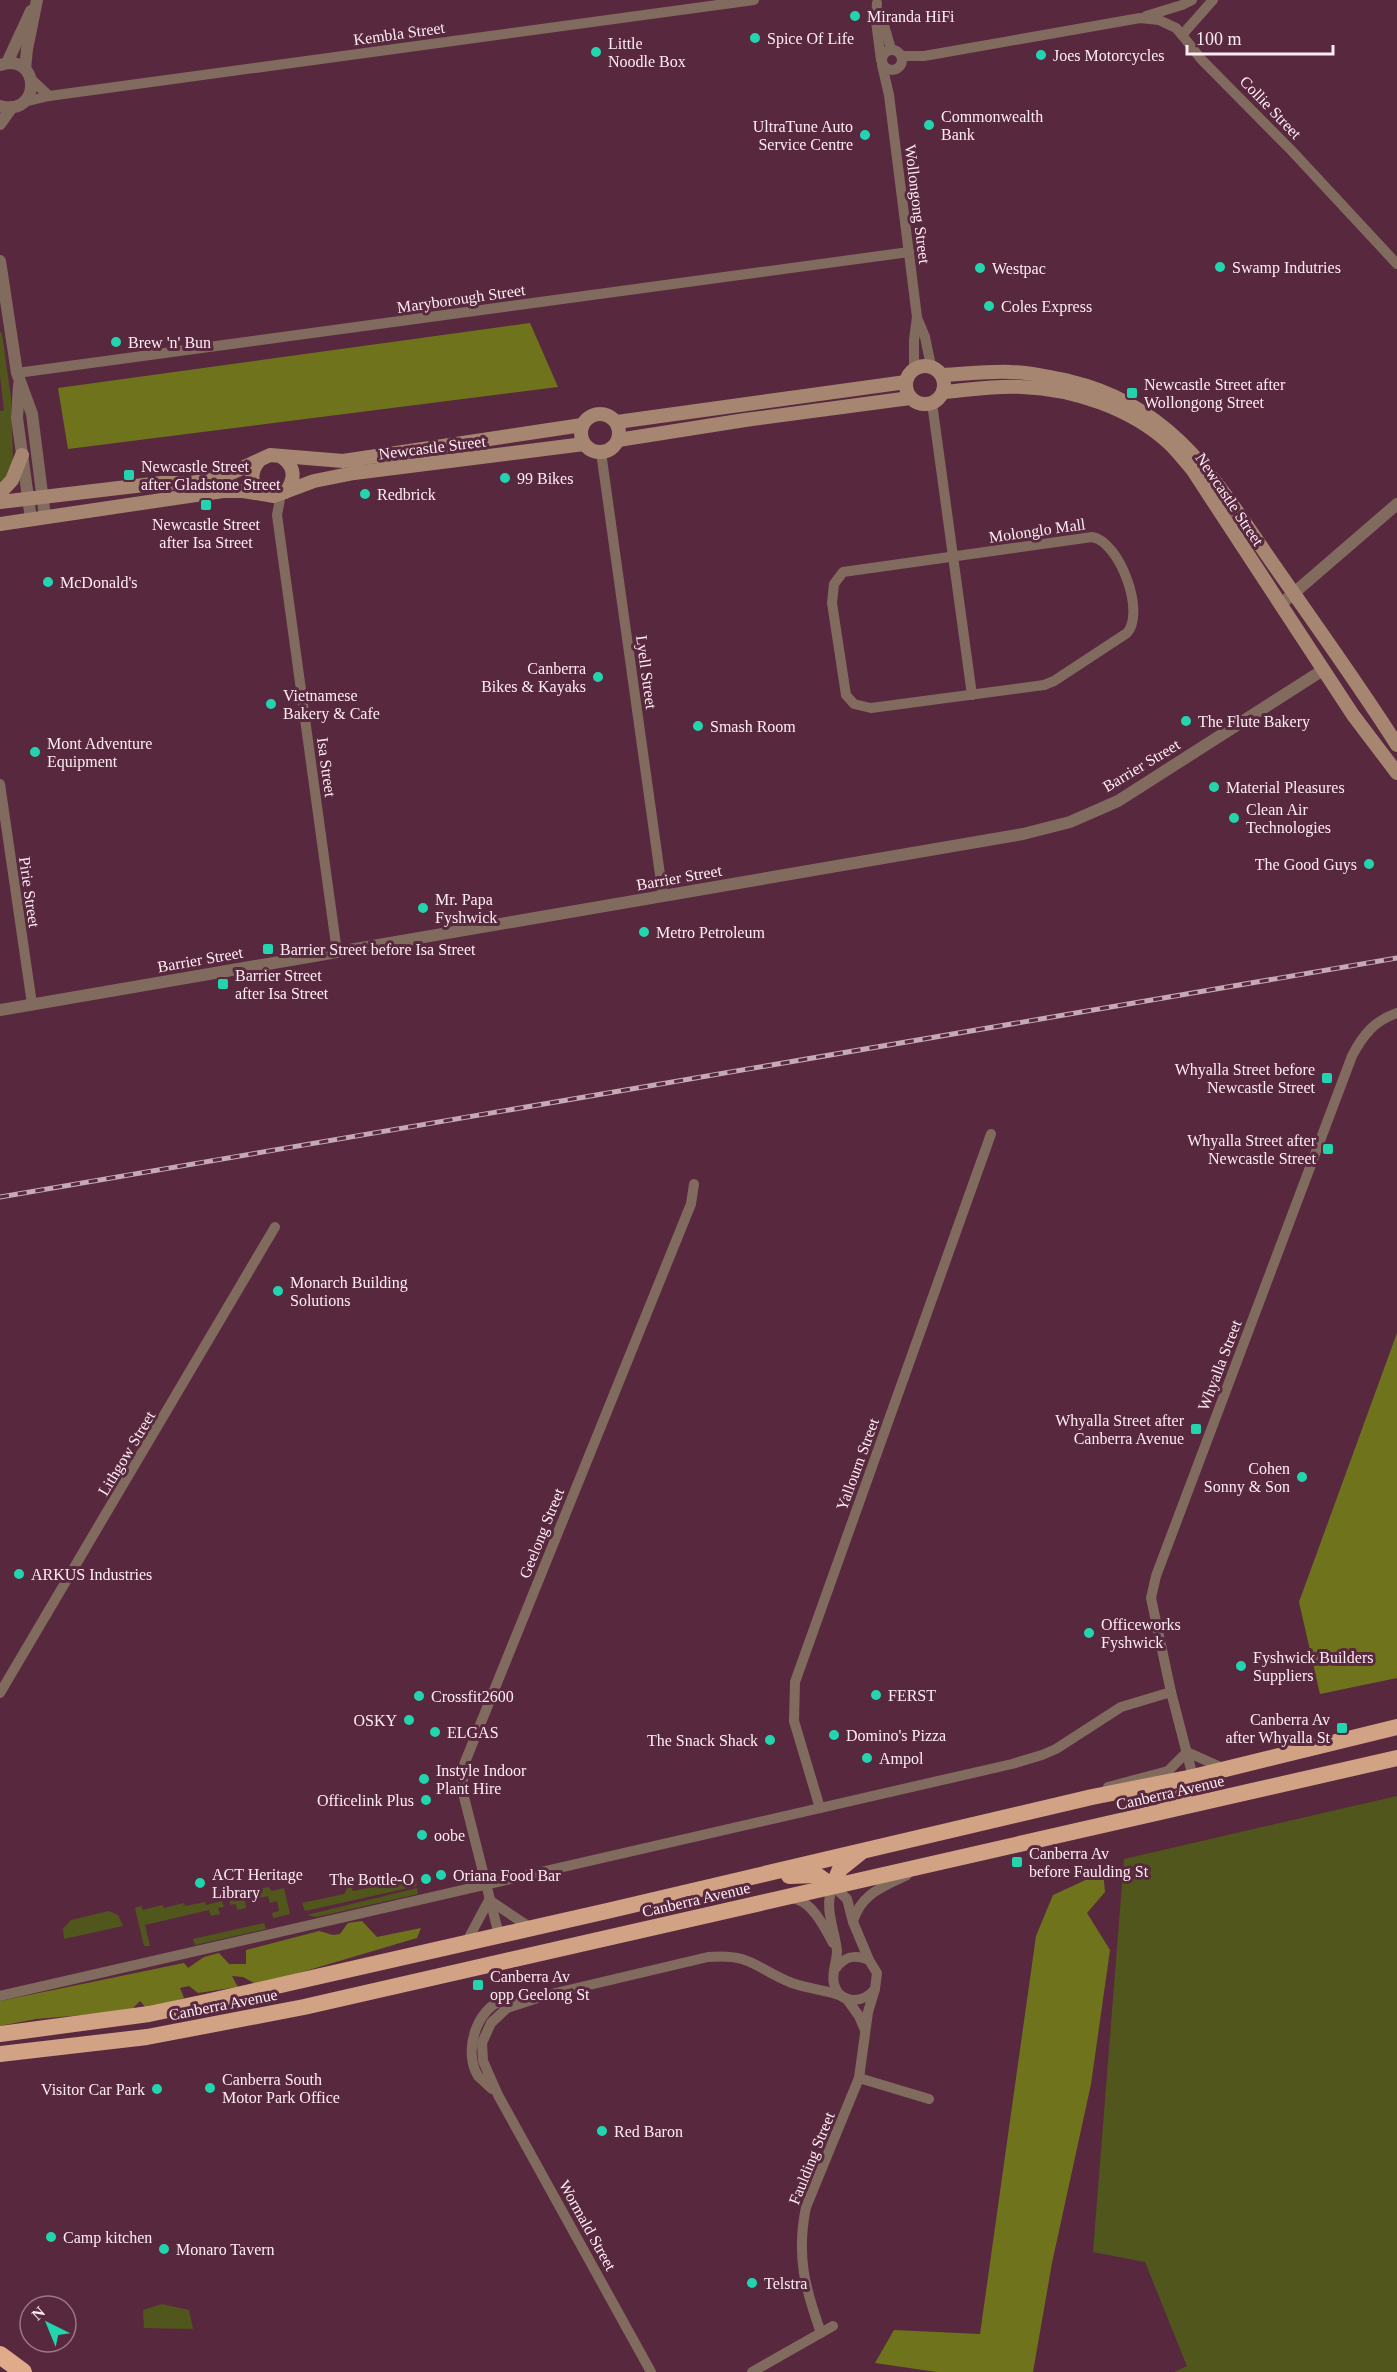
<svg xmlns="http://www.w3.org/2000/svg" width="1397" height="2372" viewBox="0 0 1397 2372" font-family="'Times New Roman',serif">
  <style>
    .green { fill: #51561c }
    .forest { fill: #6f741c }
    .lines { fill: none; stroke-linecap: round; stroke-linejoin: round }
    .minor { stroke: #816b5e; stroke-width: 10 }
    .tertiary { stroke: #816b5e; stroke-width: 12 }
    .secondary { stroke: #a78671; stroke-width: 14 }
    .trunk { stroke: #d2a285; stroke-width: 16 }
    .motorway { stroke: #dfab8b; stroke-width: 18 }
    .rail-casing { stroke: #c5a9b4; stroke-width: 5 }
    .rail { stroke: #58293e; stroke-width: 3; stroke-dasharray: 9; stroke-linecap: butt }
    .poi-dot { fill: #23d5af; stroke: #58293e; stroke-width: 2 }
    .labels { text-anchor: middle; stroke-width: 6; stroke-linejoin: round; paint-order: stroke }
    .poi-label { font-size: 16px; fill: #ffecf3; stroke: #58293e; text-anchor: start }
    .street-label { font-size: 16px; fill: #ffecf3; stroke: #58293e }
  </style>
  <rect width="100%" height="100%" fill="#58293e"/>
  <!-- green -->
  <g class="green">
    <polygon points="0,332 2,333 11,398 13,459 12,467 0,487 0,411 4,410 0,376"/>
    <polygon points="1397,1796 1397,2372 1174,2372 1187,2366 1145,2262 1093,2252 1124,1859"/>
    <polygon points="415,1878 417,1886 305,1911 302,1903 344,1894 349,1885 351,1885 353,1891"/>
    <polygon points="268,1887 272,1891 284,1888 290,1914 273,1918 272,1913 279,1911 277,1901 270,1903 268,1896 245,1901 246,1908 237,1910 236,1904 230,1905 229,1899 246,1896 245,1892"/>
    <polygon points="417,1888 418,1894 316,1917 307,1915"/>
    <polygon points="222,1901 224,1907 218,1908 220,1914 211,1916 209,1910 145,1925 150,1946 144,1946 135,1908 141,1906 143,1910 162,1905 164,1908 184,1903 185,1906 205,1902 206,1905"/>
    <polygon points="109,1911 118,1915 123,1926 64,1939 63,1929 71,1920"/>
    <polygon points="264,1923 266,1929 195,1945 193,1939"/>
    <polygon points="162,2304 189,2310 193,2329 144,2328 143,2310"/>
  </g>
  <!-- forest -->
  <g class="forest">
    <polygon points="530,323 558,387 68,449 58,388"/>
    <polygon points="1397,1333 1397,1678 1320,1694 1299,1602"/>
    <polygon points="1103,1872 1105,1892 1087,1913 1110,1950 1091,2084 1052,2263 1033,2372 937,2372 875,2363 894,2330 980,2334 1036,1936 1053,1895"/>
    <polygon points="362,1921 377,1937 421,1928 417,1938 258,1985 243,1977 232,1976 238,1987 198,1993 189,1986 180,1988 184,1998 148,2010 140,2001 130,2011 36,2019 0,2026 0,2001 184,1963 188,1968 204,1957 219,1953 229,1964 246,1964 246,1950 319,1931 333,1935 340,1934 348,1923"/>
  </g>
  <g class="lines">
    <!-- minor -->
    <g class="minor">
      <polyline points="877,3 876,21 881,60"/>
      <polyline points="881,15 891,49"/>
      <polyline points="1146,16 1182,5 1192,0"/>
      <polyline points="1182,35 1213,0"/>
      <circle cx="892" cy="60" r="10"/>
      <polyline points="902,56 924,56 1140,18 1159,20 1176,28 1182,35 1201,59 1291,150 1397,264"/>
      <polyline points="882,65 889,95 917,317 914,340 914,368"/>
      <polyline points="31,79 49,96"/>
      <polyline points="24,102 49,96 754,0"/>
      <polyline points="918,320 925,337 931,366"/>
      <polyline points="17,373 909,252"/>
      <polyline points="932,403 972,695"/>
      <polyline points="601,452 663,896"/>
      <polyline points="281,494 277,515 337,952"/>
      <path d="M1092,537C1119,541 1146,612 1127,633L1054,681L1044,685L871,708L854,704L846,695L832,603L834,584L843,572Z"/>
      <polyline points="0,784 32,1004"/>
      <polyline points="0,1693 275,1227"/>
      <polyline points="1187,1752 1225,1769"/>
      <path d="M1193,1777L1171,1692L1151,1598L1156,1576L1352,1056C1363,1035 1374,1021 1397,1013"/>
      <polyline points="1108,1787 1168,1771 1187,1752"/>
      <polyline points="820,1808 794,1721 795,1682 991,1134"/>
      <path d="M790,1898C811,1899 824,1926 833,1943"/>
      <polyline points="489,1900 531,1928"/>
      <path d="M853,1921C862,1893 883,1887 907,1875"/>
      <polyline points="499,1935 463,1793 463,1767 691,1204 694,1184"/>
      <polyline points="466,1943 489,1900"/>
      <path d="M836,1968C845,1956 855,1954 869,1960L877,1973L875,1989C864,2003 840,2006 834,1984C831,1974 837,1962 837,1951C835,1930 823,1907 833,1886L847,1899L853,1922L869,1960"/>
      <polyline points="0,1996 1012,1764 1042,1755 1056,1749 1121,1707 1171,1692"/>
      <polyline points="846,1998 859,2016 865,2030"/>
      <polyline points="859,2078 929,2099"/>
      <path d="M492,2089C488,2085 482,2080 478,2076C463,2052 476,2009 503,2000C510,1998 519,1998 527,1997"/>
      <path d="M821,2333C805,2288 796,2256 806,2207L859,2078L868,2012L875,1989"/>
      <path d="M651,2372L498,2095L483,2061L482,2043L491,2023L507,2008L547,1995L708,1957C752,1953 756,1969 792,1983C809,1989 826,1990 842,1996"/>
      <polyline points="752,2372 833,2326"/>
    </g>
    <!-- tertiary -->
    <g class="tertiary">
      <polyline points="7,63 31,11"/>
      <path d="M0,65C41,51 42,118 0,106"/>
      <polyline points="25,69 27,49 37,0"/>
      <polyline points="0,124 12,107"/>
      <polyline points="0,261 17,373 32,414 45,517"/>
      <polyline points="19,385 17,418 31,519"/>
      <polyline points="1280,605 1397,504"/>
      <polyline points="0,1010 1023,834 1070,822 1118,801 1323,670"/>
    </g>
    <!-- secondary -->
    <g class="secondary">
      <circle cx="925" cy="385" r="19"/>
      <path d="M942,375C965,374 988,371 1011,372C1030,372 1051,377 1069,381C1176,406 1218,485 1276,568C1317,627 1359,685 1397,745"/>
      <path d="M943,392C969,390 996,385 1022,387C1074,389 1131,408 1170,444C1178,452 1185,461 1192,469L1353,715L1397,773"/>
      <circle cx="600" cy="433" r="19"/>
      <polyline points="617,422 906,382"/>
      <polyline points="618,440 745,420 910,398"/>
      <path d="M283,458C295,467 296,480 285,492"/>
      <path d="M258,462C249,474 251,486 263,494"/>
      <polyline points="0,493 12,480 22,455"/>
      <polyline points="0,502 161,483 191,483 209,480 225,476 270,455 343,461 582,425"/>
      <polyline points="0,524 223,491 243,491 274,496 314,481 354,473 584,444"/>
    </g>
    <!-- trunk -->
    <g class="trunk">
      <path d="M1165,1809C1178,1800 1189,1793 1193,1777"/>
      <polyline points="789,1876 817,1875 833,1886"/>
      <polyline points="833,1886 840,1869 860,1853"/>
      <polyline points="0,2034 149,2014 206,2002 607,1911 1092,1797 1193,1777 1397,1727"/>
      <polyline points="0,2054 147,2037 304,2007 1397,1758"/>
    </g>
    <!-- motorway -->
    <polyline class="motorway" points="0,2355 23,2372"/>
    <defs>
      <polyline id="rail" points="0,1197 1397,958"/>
    </defs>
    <!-- rail casing -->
    <use href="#rail" class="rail-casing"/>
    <!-- rail -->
    <use href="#rail" class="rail"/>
  </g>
  <!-- markers -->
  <g class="poi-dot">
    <circle cx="855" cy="16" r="6"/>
    <circle cx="755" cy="38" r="6"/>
    <circle cx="596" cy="52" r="6"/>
    <circle cx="1041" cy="55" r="6"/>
    <circle cx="929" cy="125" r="6"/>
    <circle cx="865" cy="135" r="6"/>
    <circle cx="1220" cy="267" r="6"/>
    <circle cx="980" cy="268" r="6"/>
    <circle cx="989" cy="306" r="6"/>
    <circle cx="116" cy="342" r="6"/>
    <rect x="1126" y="387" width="12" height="12" rx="3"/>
    <rect x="123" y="469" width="12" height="12" rx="3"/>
    <circle cx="505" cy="478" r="6"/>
    <circle cx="365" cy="494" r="6"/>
    <rect x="200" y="499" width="12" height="12" rx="3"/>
    <circle cx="48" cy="582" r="6"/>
    <circle cx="598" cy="677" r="6"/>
    <circle cx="271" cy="704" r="6"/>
    <circle cx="1186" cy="721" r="6"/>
    <circle cx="698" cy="726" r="6"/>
    <circle cx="35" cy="752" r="6"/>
    <circle cx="1214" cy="787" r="6"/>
    <circle cx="1234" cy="818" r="6"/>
    <circle cx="1369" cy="864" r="6"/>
    <circle cx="423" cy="908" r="6"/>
    <circle cx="644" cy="932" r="6"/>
    <rect x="262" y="943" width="12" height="12" rx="3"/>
    <rect x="217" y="978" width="12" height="12" rx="3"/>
    <rect x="1321" y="1072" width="12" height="12" rx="3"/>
    <rect x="1322" y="1143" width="12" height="12" rx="3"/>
    <circle cx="278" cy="1291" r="6"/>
    <rect x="1190" y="1423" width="12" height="12" rx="3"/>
    <circle cx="1302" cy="1477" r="6"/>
    <circle cx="19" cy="1574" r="6"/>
    <circle cx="1089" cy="1633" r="6"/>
    <circle cx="1241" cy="1666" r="6"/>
    <circle cx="876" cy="1695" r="6"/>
    <circle cx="419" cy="1696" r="6"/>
    <circle cx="409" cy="1720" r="6"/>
    <rect x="1336" y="1722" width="12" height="12" rx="3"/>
    <circle cx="435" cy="1732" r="6"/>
    <circle cx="834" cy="1735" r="6"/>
    <circle cx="770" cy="1740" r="6"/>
    <circle cx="867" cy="1758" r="6"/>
    <circle cx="424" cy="1779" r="6"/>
    <circle cx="426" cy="1800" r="6"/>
    <circle cx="422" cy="1835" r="6"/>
    <rect x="1011" y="1856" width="12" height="12" rx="3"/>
    <circle cx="441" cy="1875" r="6"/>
    <circle cx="426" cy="1879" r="6"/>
    <circle cx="200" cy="1883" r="6"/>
    <rect x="472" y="1979" width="12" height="12" rx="3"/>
    <circle cx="210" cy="2088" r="6"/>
    <circle cx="157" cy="2089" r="6"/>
    <circle cx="602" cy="2131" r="6"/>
    <circle cx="51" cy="2237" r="6"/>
    <circle cx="164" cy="2249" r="6"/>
    <circle cx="752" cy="2283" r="6"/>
  </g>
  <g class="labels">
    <!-- poi labels -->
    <g class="poi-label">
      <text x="867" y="22">Miranda HiFi</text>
      <text x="767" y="44">Spice Of Life</text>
      <text x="608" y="49">Little<tspan x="608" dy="18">Noodle Box</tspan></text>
      <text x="1053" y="61">Joes Motorcycles</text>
      <text x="941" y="122">Commonwealth<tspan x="941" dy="18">Bank</tspan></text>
      <text x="853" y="132" text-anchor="end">UltraTune Auto<tspan x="853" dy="18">Service Centre</tspan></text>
      <text x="1232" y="273">Swamp Indutries</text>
      <text x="992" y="274">Westpac</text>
      <text x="1001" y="312">Coles Express</text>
      <text x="128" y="348">Brew 'n' Bun</text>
      <text x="1144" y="390">Newcastle Street after<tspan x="1144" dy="18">Wollongong Street</tspan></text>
      <text x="141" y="472">Newcastle Street<tspan x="141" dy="18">after Gladstone Street</tspan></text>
      <text x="517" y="484">99 Bikes</text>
      <text x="377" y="500">Redbrick</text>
      <text x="206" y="530" text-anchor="middle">Newcastle Street<tspan x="206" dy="18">after Isa Street</tspan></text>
      <text x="60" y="588">McDonald's</text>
      <text x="586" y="674" text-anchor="end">Canberra<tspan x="586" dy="18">Bikes &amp; Kayaks</tspan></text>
      <text x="283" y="701">Vietnamese<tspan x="283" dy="18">Bakery &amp; Cafe</tspan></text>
      <text x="1198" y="727">The Flute Bakery</text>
      <text x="710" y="732">Smash Room</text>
      <text x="47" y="749">Mont Adventure<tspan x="47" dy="18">Equipment</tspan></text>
      <text x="1226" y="793">Material Pleasures</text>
      <text x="1246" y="815">Clean Air<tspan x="1246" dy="18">Technologies</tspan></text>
      <text x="1357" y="870" text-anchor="end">The Good Guys</text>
      <text x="435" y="905">Mr. Papa<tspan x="435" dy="18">Fyshwick</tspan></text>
      <text x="656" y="938">Metro Petroleum</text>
      <text x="280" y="955">Barrier Street before Isa Street</text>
      <text x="235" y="981">Barrier Street<tspan x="235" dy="18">after Isa Street</tspan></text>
      <text x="1315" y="1075" text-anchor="end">Whyalla Street before<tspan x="1315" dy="18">Newcastle Street</tspan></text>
      <text x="1316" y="1146" text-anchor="end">Whyalla Street after<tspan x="1316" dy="18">Newcastle Street</tspan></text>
      <text x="290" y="1288">Monarch Building<tspan x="290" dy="18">Solutions</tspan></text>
      <text x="1184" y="1426" text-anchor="end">Whyalla Street after<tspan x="1184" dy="18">Canberra Avenue</tspan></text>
      <text x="1290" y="1474" text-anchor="end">Cohen<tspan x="1290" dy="18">Sonny &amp; Son</tspan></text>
      <text x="31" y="1580">ARKUS Industries</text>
      <text x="1101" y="1630">Officeworks<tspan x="1101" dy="18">Fyshwick</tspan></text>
      <text x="1253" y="1663">Fyshwick Builders<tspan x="1253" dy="18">Suppliers</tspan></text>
      <text x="888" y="1701">FERST</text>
      <text x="431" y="1702">Crossfit2600</text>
      <text x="1330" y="1725" text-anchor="end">Canberra Av<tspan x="1330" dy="18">after Whyalla St</tspan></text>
      <text x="397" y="1726" text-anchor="end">OSKY</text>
      <text x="447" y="1738">ELGAS</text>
      <text x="846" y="1741">Domino's Pizza</text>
      <text x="758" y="1746" text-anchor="end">The Snack Shack</text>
      <text x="879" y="1764">Ampol</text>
      <text x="436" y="1776">Instyle Indoor<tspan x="436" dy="18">Plant Hire</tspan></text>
      <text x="414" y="1806" text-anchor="end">Officelink Plus</text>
      <text x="434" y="1841">oobe</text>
      <text x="1029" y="1859">Canberra Av<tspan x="1029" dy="18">before Faulding St</tspan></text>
      <text x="212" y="1880">ACT Heritage<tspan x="212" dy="18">Library</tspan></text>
      <text x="453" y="1881">Oriana Food Bar</text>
      <text x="414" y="1885" text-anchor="end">The Bottle-O</text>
      <text x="490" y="1982">Canberra Av<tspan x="490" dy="18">opp Geelong St</tspan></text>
      <text x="222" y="2085">Canberra South<tspan x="222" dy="18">Motor Park Office</tspan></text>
      <text x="145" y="2095" text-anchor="end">Visitor Car Park</text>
      <text x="614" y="2137">Red Baron</text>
      <text x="63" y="2243">Camp kitchen</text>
      <text x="176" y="2255">Monaro Tavern</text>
      <text x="764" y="2289">Telstra</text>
    </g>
    <!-- street labels -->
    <g class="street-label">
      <text transform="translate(399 33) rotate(-8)" y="6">Kembla Street</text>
      <text transform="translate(1271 107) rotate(46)" y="6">Collie Street</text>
      <text transform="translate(918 204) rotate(83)" y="6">Wollongong Street</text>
      <text transform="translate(461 298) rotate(-8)" y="6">Maryborough Street</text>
      <text transform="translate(432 447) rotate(-7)" y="6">Newcastle Street</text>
      <text transform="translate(1230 499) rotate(56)" y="6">Newcastle Street</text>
      <text transform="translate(1037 530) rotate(-8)" y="6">Molonglo Mall</text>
      <text transform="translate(647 672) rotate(82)" y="6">Lyell Street</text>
      <text transform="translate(1141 765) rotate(-31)" y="6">Barrier Street</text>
      <text transform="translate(327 767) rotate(82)" y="6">Isa Street</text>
      <text transform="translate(679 877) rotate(-10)" y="6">Barrier Street</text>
      <text transform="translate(30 892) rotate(82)" y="6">Pirie Street</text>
      <text transform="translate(200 959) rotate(-10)" y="6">Barrier Street</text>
      <text transform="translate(1219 1365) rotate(-69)" y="6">Whyalla Street</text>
      <text transform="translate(126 1453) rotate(-59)" y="6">Lithgow Street</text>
      <text transform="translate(857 1464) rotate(-70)" y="6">Yallourn Street</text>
      <text transform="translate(541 1533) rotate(-68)" y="6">Geelong Street</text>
      <text transform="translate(1170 1792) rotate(-13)" y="6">Canberra Avenue</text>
      <text transform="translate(696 1899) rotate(-13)" y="6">Canberra Avenue</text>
      <text transform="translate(223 2004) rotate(-11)" y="6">Canberra Avenue</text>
      <text transform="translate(811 2158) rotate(-68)" y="6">Faulding Street</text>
      <text transform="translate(588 2225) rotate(61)" y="6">Wormald Street</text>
    </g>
  </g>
  <!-- north arrow -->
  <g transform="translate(48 2324) rotate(317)"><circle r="28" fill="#58293e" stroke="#9b7786" stroke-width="1.5"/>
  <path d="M0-4.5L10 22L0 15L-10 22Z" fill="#23d5af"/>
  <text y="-9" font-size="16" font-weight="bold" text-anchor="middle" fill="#ffecf3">N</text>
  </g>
  <!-- scale -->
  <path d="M1187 45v9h146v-9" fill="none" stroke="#ffecf3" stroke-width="3"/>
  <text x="1196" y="45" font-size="18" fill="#ffecf3" stroke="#58293e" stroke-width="4.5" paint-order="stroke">100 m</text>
</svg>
